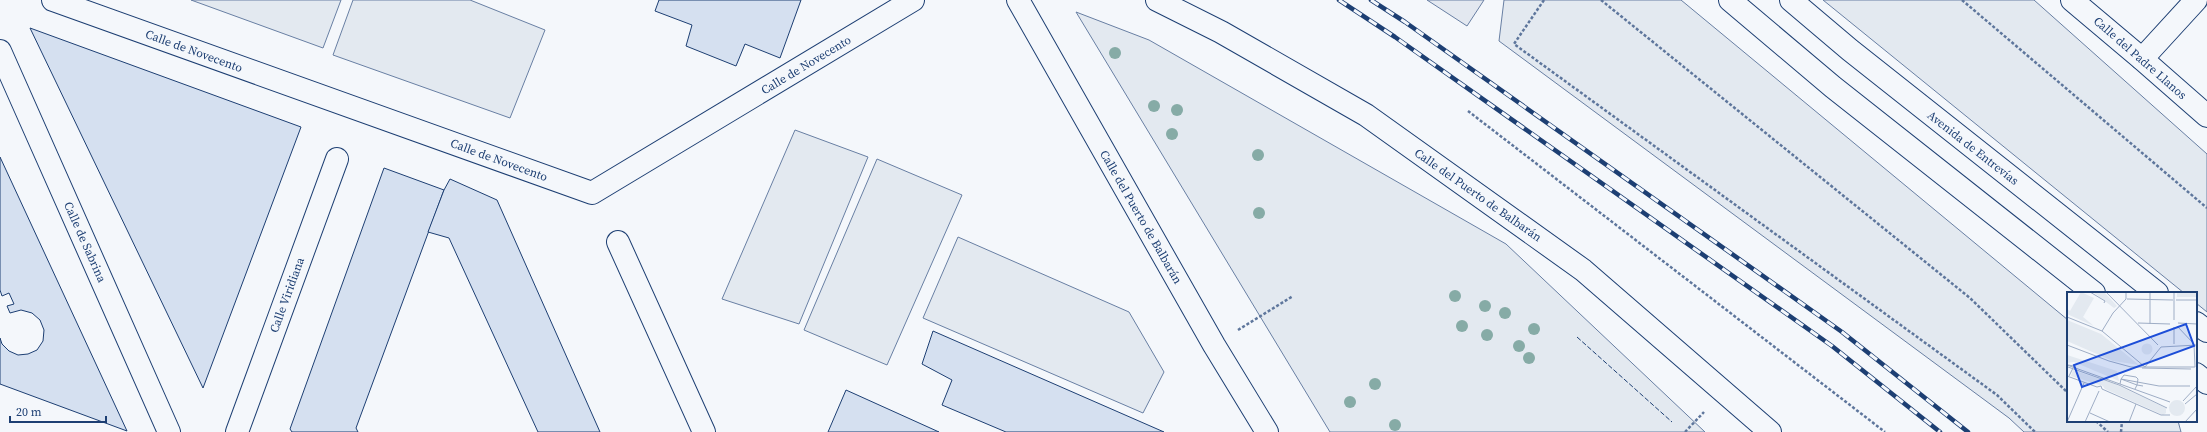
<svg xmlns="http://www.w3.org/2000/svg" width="2207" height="432" viewBox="0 0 2207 432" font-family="'Source Serif 4',serif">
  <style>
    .green { fill: #e3e9f0; stroke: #687fa3 }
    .parking { fill: #e3e8f0; stroke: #687fa3 }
    .building { fill: #d5e0f0; stroke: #1d3f73 }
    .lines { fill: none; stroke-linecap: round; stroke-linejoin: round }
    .pedestrian-casing { stroke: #1d3f73; stroke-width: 24 }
    .minor-casing { stroke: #1d3f73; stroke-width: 24 }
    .tertiary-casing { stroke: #1d3f73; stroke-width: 24 }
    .primary-casing { stroke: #1d3f73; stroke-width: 24 }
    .path { stroke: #5e769c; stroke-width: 2.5; stroke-dasharray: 3 2; stroke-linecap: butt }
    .pedestrian { stroke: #f4f7fb; stroke-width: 22 }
    .minor { stroke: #f4f7fb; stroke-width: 22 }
    .tertiary { stroke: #f4f7fb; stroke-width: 22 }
    .primary { stroke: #f4f7fb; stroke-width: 22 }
    .rail-casing { stroke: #1d3f73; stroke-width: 4.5 }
    .rail { stroke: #f4f7fb; stroke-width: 3; stroke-dasharray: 9; stroke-linecap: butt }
    .fence { stroke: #1d3f73; stroke-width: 1; stroke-dasharray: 5 2; stroke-linecap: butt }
    .tree { fill: #86aba6 }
    .labels { text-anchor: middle; stroke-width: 3; stroke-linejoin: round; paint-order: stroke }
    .street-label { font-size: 12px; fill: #1d3f73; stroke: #f4f7fb }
    .inset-road { fill: none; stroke: #9eadc5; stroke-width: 1 }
    .view { fill: #1d4ed8; fill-opacity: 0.15; stroke: #1d4ed8; stroke-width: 2 }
    .inset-edge { fill: none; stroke: #1d3f73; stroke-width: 2 }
  </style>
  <rect width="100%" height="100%" fill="#f4f7fb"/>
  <!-- green -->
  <g class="green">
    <polygon points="191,0 341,0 323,48"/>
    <polygon points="353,0 470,0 545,30 510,118 333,55"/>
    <polygon points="1504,0 1681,0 2068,320 2068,421 2178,421 2181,432 2024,432 2009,418 1499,41"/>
    <polygon points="1823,0 2034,0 2207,154 2207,312 2196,303 2196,293 2184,293"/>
    <polygon points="1076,12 1149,40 1506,244 1705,432 1330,432"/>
    <polygon points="795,130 868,157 799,324 722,299"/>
    <polygon points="877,159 962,195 887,365 804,330"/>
    <polygon points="958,237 1129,312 1164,372 1143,413 923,318"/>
  </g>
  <!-- parking -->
  <polygon class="parking" points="1427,0 1484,0 1467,26"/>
  <!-- building -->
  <g class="building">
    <polygon points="659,0 801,0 780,58 745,44 736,66 686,46 692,25 655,11"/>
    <polygon points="30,28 301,127 203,388"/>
    <polygon points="0,157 127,431 0,384 0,338 2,344 9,351 18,355 28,354 37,350 43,341 44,330 40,320 32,313 21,310 10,313 7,306 14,304 9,293 2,296 0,290"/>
    <polygon points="384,168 444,190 356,428 358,432 292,432 290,429"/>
    <polygon points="450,179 497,200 600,432 538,432 449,238 428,232 444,190"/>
    <polygon points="933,331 1164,432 1006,432 942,405 952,380 922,364"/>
    <polygon points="846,390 939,432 828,432"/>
  </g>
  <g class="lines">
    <defs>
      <polyline id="pedestrian" points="53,0 592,193 913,0"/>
      <g id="minor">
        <polyline points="1018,0 1214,345 1267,432"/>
        <polyline points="2072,0 2142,59 2207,116"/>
        <polyline points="0,51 169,432"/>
        <polyline points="2142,59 2196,0"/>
        <polyline points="618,242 704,432"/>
        <polyline points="237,432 337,159"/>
      </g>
      <polyline id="tertiary" points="1157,0 1221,32 1366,115 1583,270 1770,432"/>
      <g id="primary">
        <polyline points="1730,0 1833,87 2094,293"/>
        <polyline points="1791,0 1850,50 2157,293"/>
        <polyline points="2196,323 2207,331"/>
        <polyline points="2196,374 2207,383"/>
      </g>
    </defs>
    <!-- pedestrian casing -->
    <use href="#pedestrian" class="pedestrian-casing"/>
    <!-- minor casing -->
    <use href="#minor" class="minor-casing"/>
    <!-- tertiary casing -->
    <use href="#tertiary" class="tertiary-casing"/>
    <!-- primary casing -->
    <use href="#primary" class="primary-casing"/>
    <!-- path -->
    <g class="path">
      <polyline points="1544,0 1514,44 1997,395 2035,432"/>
      <polyline points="1601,0 1970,298 2068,393"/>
      <polyline points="1962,0 2207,208"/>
      <polyline points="1468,111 1885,432"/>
      <polyline points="1238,330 1293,296"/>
      <polyline points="2096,421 2108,432"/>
      <polyline points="1685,432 1704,412"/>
      <polyline points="2121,432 2122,421"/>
    </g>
    <!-- pedestrian -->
    <use href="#pedestrian" class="pedestrian"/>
    <!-- minor -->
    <use href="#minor" class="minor"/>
    <!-- tertiary -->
    <use href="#tertiary" class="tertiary"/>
    <!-- primary -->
    <use href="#primary" class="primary"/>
    <defs>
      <g id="rail">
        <polyline points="1339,0 1395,37 1832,346 1940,432"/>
        <polyline points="1371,0 1405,22 1842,332 1968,432"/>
      </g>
    </defs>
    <!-- rail casing -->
    <use href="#rail" class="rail-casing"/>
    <!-- rail -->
    <use href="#rail" class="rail"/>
    <!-- fence -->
    <polyline class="fence" points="1577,337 1672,422"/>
  </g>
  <!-- trees -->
  <g class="tree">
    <circle cx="1115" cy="53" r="6"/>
    <circle cx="1154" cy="106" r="6"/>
    <circle cx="1177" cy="110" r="6"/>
    <circle cx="1172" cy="134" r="6"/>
    <circle cx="1258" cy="155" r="6"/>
    <circle cx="1259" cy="213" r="6"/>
    <circle cx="1455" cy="296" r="6"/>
    <circle cx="1485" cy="306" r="6"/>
    <circle cx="1505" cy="313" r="6"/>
    <circle cx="1462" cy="326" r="6"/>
    <circle cx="1534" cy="329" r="6"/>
    <circle cx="1487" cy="335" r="6"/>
    <circle cx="1519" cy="346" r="6"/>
    <circle cx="1529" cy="358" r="6"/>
    <circle cx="1375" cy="384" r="6"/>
    <circle cx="1350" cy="402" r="6"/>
    <circle cx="1395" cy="425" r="6"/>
  </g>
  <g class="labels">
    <!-- street labels -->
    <g class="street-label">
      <text transform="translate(194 51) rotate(20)" y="4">Calle de Novecento</text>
      <text transform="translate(2140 58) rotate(41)" y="4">Calle del Padre Llanos</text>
      <text transform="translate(806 65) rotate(-31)" y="4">Calle de Novecento</text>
      <text transform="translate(1973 148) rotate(38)" y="4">Avenida de Entrevías</text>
      <text transform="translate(499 160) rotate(20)" y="4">Calle de Novecento</text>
      <text transform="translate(1478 195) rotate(35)" y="4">Calle del Puerto de Balbarán</text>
      <text transform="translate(1141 217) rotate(60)" y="4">Calle del Puerto de Balbarán</text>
      <text transform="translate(85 242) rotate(66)" y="4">Calle de Sabrina</text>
      <text transform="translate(287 295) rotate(-70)" y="4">Calle Viridiana</text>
    </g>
  </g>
  <!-- overview -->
  <g transform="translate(2067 292)">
    <rect width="130" height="130" fill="#f4f7fb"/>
    <path d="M14,0L27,6L16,25L27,34L0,22V17L3,19ZM26,0H37L50,14L47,16ZM110,0H129V5H110ZM0,28L34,42L72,73L46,69L0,49ZM74.5 57a5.5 5.5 0 1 1 11 0a5.5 5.5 0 1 1-11 0ZM0,63L50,79L52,89L7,70L0,71ZM6,78L48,92L99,116V121L96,123L38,97L36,94L4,84ZM102 116a8 8 0 1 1 16 0a8 8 0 1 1-16 0Z" fill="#e3e9f0"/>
    <path class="inset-road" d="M23,0L38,9L37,11M39,0L91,53M60,7L106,8M109,8H130M0,25L35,39L78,75M107,28V0M71,31L103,32M111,31L130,32M83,32V0M35,39L46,21L59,7V0M107,52V35M0,53L42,69L64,75H128L127,52L110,34M0,73L103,110M1,73L7,74L2,84M1,75L52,93L100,116M78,75L94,55L130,53M75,76L124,77M0,84L30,95L34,94L35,97L94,123H103M54,87L92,94H123M54,87L57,83L69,85L71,87L70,93L76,94M53,92L54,87L70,93L68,97M116,109L130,94M118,112L130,102M23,121L43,130M0,130L17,91M18,130L32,99M62,130L69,112M118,130L130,117"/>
    <path class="view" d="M119,32L127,54L15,95L7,73Z"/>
    <rect width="130" height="130" class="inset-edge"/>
  </g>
  <!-- scale -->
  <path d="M10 416v6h96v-6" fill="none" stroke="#1d3f73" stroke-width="2"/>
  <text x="16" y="416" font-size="12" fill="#1d3f73" stroke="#f4f7fb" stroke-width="3" paint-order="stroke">20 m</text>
</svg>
